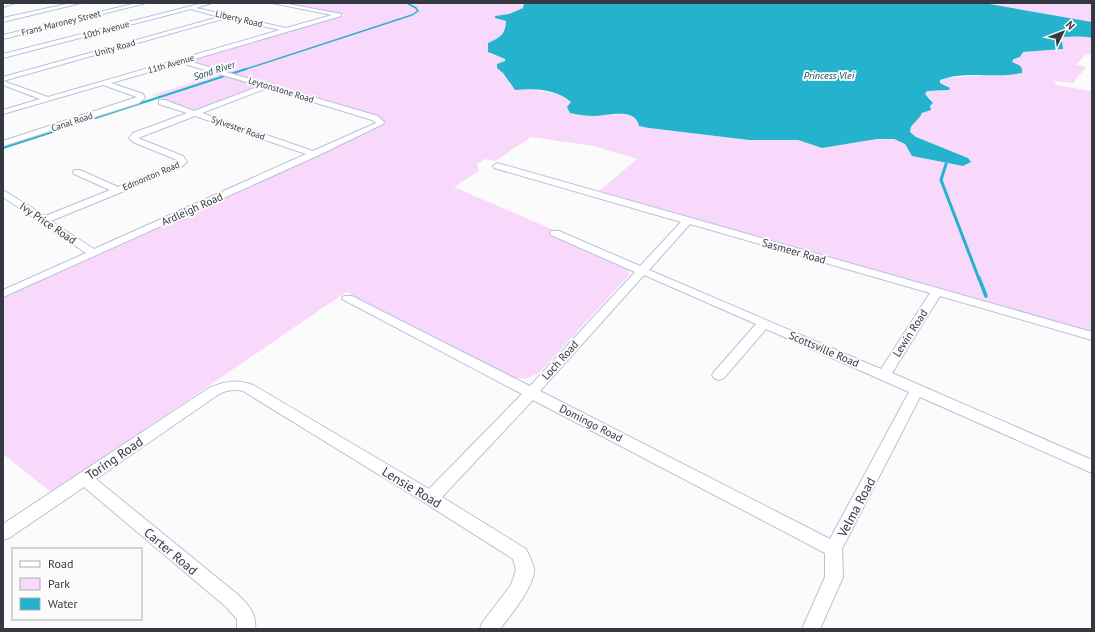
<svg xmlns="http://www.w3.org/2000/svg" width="1095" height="632" viewBox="0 0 1095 632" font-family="'PT Sans',sans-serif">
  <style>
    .green { fill: #f8d8fb }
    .water { fill: #25b2cd }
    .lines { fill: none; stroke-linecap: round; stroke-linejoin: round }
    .stream-far3 { stroke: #25b2cd; stroke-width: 1.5 }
    .stream-far2 { stroke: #25b2cd; stroke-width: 2 }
    .stream-far1 { stroke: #25b2cd; stroke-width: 3 }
    .stream { stroke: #25b2cd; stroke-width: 3.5 }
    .minor-casing { stroke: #b8c2dd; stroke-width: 2 }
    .minor { fill: #fff; fill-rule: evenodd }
    .labels { text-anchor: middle; stroke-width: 4; stroke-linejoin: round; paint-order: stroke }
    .far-street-label { font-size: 9px; fill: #343843; stroke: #fbfbfb }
    .far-water-label { font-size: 10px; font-style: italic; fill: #144b57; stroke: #fbfbfb }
    .street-label { font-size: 11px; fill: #343843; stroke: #fbfbfb }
    .near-street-label { font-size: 13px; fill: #343843; stroke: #fbfbfb }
  </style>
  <rect width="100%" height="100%" fill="#fbfbfb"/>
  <!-- green -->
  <g class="green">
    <path d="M280,3H524L523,8L509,14L495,16L497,19L506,20C505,35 501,37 488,43L487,49L491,54L505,59L506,61L497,68L503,73L512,87C532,92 554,88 571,102L570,105L577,114L587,116L622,114L629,115L649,128L749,140H798L822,148L877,139H894L905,144L912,156L963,166L971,162L968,158L916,137L910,132C910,121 929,113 932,100L925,94L927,91H942L947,85L940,83V80L944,78L1022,73L1012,62L1023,52L1063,49L1056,39C1067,36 1080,35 1092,38V55L1086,54L1076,65L1086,67L1073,83L1054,81L1056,85L1092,91V333L598,192L637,159L594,146L531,137L495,161L485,159L477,164L479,171L454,187L556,231L550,235L621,266L628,270L629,275L539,373L525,379L513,377L346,292L52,493L3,454V297L383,124L384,122L380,118L190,61L346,15Z"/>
    <polygon points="984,3 1092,3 1092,22"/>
    <polygon points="219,74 259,87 198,110 191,109 152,95"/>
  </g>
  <!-- water -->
  <path class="water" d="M524,3H984L1092,22V38C1081,36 1066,36 1056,39L1062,42L1063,49L1023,52L1020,57L1014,59L1012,62C1018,65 1023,65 1022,73C996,79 966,70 940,80V83L950,88L949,90L927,91L925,94L933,103L930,106L931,110L922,113C919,121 910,123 910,132L916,137L968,158L971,162L963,166L912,156L905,144L894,139H877L822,148L798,140H749L649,128L639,126C635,107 608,116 595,116C586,116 578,115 570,113L567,107L571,102C557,89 533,88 515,90L503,73L497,68V64L505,61V59L488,52V43C501,37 505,35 506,21L495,18V16L509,14L523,8Z"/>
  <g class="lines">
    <!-- stream-far3 -->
    <polyline class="stream-far3" points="243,70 412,15 418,11 416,8 407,3"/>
    <!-- stream-far2 -->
    <polyline class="stream-far2" points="3,148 246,69"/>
    <!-- stream-far1 -->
    <polyline class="stream-far1" points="946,164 941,180 979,279"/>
    <!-- stream -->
    <polyline class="stream" points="979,278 986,296"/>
    <defs>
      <g id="minor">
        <polygon points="3,3 15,3 3,7"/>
        <polygon points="71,3 81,3 3,22 3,18"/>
        <polygon points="137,3 146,3 3,39 3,35"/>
        <path d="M203,3H212L196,8L286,28L332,15L272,3H283L341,14V16L188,61L378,116L384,122L383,124L317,156L3,297V290L86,253L3,197V190L45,216L110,190L74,174L73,172L74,170H80L118,187L174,164L178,161L177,160L133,142L129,138L133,133L187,113L159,104V100H165L194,111L260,86L181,63L111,83L143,94L145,98L139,103L3,146V141L137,97L103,85L3,114V110L40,99L3,85V77L219,17L191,9L3,58V54ZM226,18L280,30L48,97L3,81ZM267,88L372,120L376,123L313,151L202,113ZM195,116L306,154L94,249L51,221L180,168L187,162L183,156L138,138Z"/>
        <path d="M497,163L1092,332V340L940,296L892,373L1092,460V473L920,397L842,549L843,577L820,629H802L825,577V553L533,400L442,497L526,549C529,555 533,563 534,569C535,586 510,616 500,629H480L482,623L511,585L516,570L513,559L425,503L243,391C234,389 227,390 219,394L96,479L237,594C248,604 257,614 255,629H237V619L225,606L84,487L9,538L3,540V524L209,388C225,381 237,379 253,385L429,489L522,394L344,300L342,298L344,296H352L530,386L635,272L551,235L550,233L551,231H559L640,266L681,222L494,168L493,166ZM690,224L930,293L881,369L649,270ZM644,275L756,324L714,372L712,375L714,378L719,380L724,378L766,329L909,392L830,539L540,391Z"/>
      </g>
    </defs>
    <!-- minor casing -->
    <use href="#minor" class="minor-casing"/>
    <!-- minor -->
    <use href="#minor" class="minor"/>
  </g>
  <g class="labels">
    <!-- far-street labels -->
    <g class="far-street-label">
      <text transform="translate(239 19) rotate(13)" y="3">Liberty Road</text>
      <text transform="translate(61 23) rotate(-14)" y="3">Frans Maroney Street</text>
      <text transform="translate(106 30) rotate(-15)" y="3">10th Avenue</text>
      <text transform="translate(115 48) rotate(-16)" y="3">Unity Road</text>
      <text transform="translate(171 64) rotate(-16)" y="3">11th Avenue</text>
      <text transform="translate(281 90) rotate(17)" y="3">Leytonstone Road</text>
      <text transform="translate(72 122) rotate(-18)" y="3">Canal Road</text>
      <text transform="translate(238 128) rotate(19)" y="3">Sylvester Road</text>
      <text transform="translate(151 176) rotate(-23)" y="3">Edmonton Road</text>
    </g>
    <!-- far-water labels -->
    <g class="far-water-label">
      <text transform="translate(214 70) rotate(-18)" y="4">Sand River</text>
      <text x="829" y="79">Princess Vlei</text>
    </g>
    <!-- street labels -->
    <g class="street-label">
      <text transform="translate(192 209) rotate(-24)" y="4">Ardleigh Road</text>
      <text transform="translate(48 223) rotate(34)" y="4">Ivy Price Road</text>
      <text transform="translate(794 251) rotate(16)" y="4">Sasmeer Road</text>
      <text transform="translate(910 333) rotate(-57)" y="4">Lewin Road</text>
      <text transform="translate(824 349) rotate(23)" y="4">Scottsville Road</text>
      <text transform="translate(560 360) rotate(-48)" y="4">Loch Road</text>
      <text transform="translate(591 423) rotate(27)" y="4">Domingo Road</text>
    </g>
    <!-- near-street labels -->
    <g class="near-street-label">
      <text transform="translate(114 458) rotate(-34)" y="5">Toring Road</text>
      <text transform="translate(412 487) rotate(31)" y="5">Lensie Road</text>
      <text transform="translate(856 507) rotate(-62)" y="5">Velma Road</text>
      <text transform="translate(171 551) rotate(40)" y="5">Carter Road</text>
    </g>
  </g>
  <!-- border -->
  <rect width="1095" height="632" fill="none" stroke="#343843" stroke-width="8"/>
  <!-- legend -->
  <rect x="12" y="548" width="130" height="72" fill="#fbfbfb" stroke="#abadb1"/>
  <rect x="20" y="561" width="20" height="6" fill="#ffffff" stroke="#abadb1"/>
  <text x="48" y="568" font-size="12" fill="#343843">Road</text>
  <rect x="20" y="578" width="20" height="12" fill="#f8d8fb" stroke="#abadb1"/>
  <text x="48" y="588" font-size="12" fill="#343843">Park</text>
  <rect x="20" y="598" width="20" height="12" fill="#25b2cd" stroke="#abadb1"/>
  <text x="48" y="608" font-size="12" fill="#343843">Water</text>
  <!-- north arrow -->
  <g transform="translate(1063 32) rotate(47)" stroke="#fbfbfb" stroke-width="3" paint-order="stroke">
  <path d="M0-3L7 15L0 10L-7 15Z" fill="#343843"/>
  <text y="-6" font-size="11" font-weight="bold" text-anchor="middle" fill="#343843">N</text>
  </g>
</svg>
